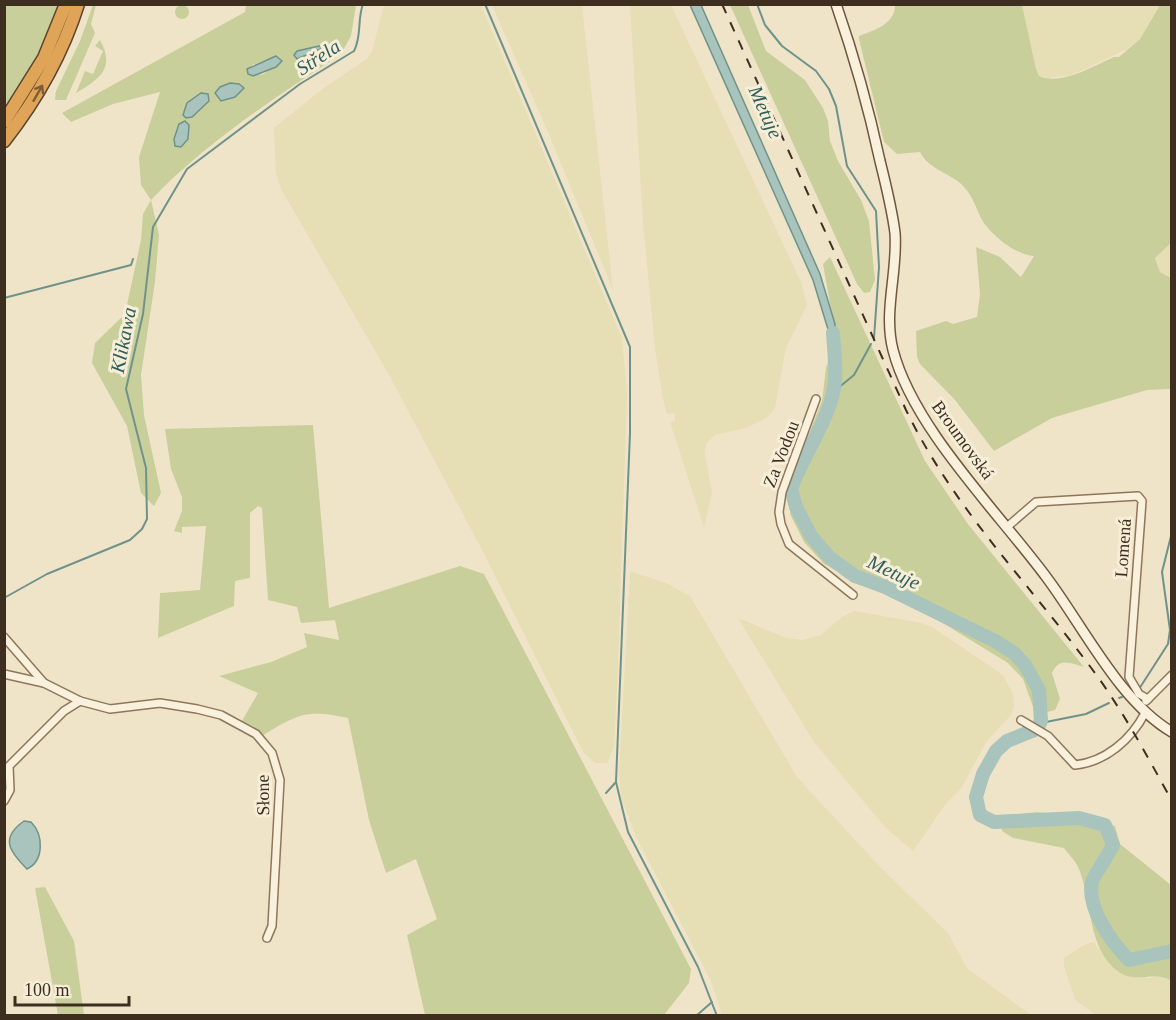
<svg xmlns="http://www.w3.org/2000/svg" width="1176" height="1020" viewBox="0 0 1176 1020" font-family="Georgia,serif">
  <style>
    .farmland { fill: #e6deb5 }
    .green { fill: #c9cf9b; fill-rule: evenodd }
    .water { fill: #a9c4bc; stroke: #6f938a; stroke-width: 1.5 }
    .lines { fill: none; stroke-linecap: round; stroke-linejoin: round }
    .stream { stroke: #6f938a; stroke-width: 2 }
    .river { stroke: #a9c4bc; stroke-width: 14 }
    .street-casing { stroke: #8d765c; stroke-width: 10 }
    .secondary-casing { stroke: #6f573f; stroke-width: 12 }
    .highway-casing { stroke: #5b4430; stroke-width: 15 }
    .street { stroke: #faf1dc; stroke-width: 7 }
    .secondary { stroke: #faf1dc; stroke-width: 9 }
    .highway { stroke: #e0a458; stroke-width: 12 }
    .rail { stroke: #3d2e20; stroke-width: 2; stroke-dasharray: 10 10; stroke-linecap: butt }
    .oneway { stroke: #7e5d36 }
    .labels { text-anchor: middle; stroke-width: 6; stroke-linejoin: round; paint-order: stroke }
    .street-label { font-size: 18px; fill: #3d2e20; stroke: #f7eed8 }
    .water-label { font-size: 20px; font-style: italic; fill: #2f5d5a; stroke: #f7eed8 }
  </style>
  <rect width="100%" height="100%" fill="#f0e4c8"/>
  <!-- farmland -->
  <g class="farmland">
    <polygon points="384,5 481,5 622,338 627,393 618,666 614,747 607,763 595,763 583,752 482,550 388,373 281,189 276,173 274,128 321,90 368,58 372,52"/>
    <polygon points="492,5 582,5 613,290 548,132"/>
    <polygon points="630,5 671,5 801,282 807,305 786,348 775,408 771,413 765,419 746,428 715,435 706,444 705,454 712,493 704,527 670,422 675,421 675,413 667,414 663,399 655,349 643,222"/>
    <polygon points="1022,5 1160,5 1140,39 1127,49 1072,75 1048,78 1039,76 1036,69"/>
    <polygon points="1171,243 1171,278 1160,272 1155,258"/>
    <polygon points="630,571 666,583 690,596 797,777 880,867 948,933 967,968 1031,1015 722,1015 711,981 636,837 621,797 619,773"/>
    <polygon points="854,611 922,623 932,627 1003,675 1013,694 1014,706 1011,715 986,742 962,787 945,805 913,851 885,827 814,742 738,618 786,638 803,640 821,635 842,617"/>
    <polygon points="1093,942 1111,965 1148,978 1161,976 1171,981 1171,1015 1095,1015 1075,999 1064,966 1064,958 1084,945"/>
  </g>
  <!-- green -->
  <g class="green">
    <circle cx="182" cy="12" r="7"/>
    <path d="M4,5H59C48,45 28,80 4,114Z"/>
    <polygon points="93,5 96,5 91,24 95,33 66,100 55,100 56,91 80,41"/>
    <path d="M246,5H356L351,36L341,54C275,98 206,142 151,200L159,235L155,282L141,375L144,415L161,493L154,506L141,493L127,426L92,363L95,343L125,314L141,240L143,214L151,200L141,185L139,157L160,92L113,104L71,122L62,113L245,12ZM275,56L281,61L264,74L253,76L248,74L252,65Z"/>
    <polygon points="730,5 748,5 766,51 805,80 823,108 828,121 830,141 838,161 861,200 869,221 875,280 870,292 864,293 857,284"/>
    <path d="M895,5H1022L1036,69L1039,76C1062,86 1093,66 1114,57H1119L1140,39L1160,5H1171V243L1155,258L1160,272L1171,278V389L1147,390L1052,418L994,451L955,400L920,364L917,357L916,331L946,321L953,324L977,317L980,294L976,247L1000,257L1021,277L1034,256C1017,255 998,240 987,227C976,214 976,197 960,183C945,171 929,169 920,152L897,154L884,142L859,39V36C875,30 895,24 895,5Z"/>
    <path d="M100,40C116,69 99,79 76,93L85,71L93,74L103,51L95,46Z"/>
    <path d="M830,257L925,461L968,524L1084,667C1070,663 1059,657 1052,673L1060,699L1055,710L1036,715L1023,679L1008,663L928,614L824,564L804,542L790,514L799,458L822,401L826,368L836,338L823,264Z"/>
    <path d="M313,425L329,608L460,566L484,574L691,969L689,983L664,1015H425L407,935L437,919L416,859L386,873L369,820L348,718C306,709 298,714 262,736L253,726L242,721L258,693L219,676L271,662L307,647L304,633L339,640L335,620L301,623L297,607L268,600L262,508L258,506L250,513V578L235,581L234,606L158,638L160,593L200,590L206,526L182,527V533L174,531L182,511V497L171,469L165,429Z"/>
    <path d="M1037,812L1091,818L1115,826L1120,844L1171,885V981C1156,970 1135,984 1119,972C1086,949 1093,900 1078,867C1075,860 1068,854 1064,848L1013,838L1002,831L1001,816Z"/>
    <polygon points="45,887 74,941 84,1015 58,1015 35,888"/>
  </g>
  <!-- water -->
  <g class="water">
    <polygon points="690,5 701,5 820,274 835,324 834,349 813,280"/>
    <polygon points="319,46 323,48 297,59 294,55 297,51"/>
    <polygon points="276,56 282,61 276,67 253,76 248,74 247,69"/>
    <polygon points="230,83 239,84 244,88 235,97 221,101 215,93 220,87"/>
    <polygon points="201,93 208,94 209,101 192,117 186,118 183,115 187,103"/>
    <polygon points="185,121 189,125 188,139 181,147 175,146 174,139 179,124"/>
    <path d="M24,821L31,822C44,835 44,861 27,869C9,851 0,838 24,821Z"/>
  </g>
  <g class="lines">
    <!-- stream -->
    <g class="stream">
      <polyline points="485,4 630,347 630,433 616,782 628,832 698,967 717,1016"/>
      <polyline points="757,4 765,25 782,46 816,71 829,89 836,106 847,166 876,211 879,267 874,338"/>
      <polyline points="4,298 131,265 133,259"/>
      <polyline points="832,393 854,375 871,344"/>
      <path d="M4,598L47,574L130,540L142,529L147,519L146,468L126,389L143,314L153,227L187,169L300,84L354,51C362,36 357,20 363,4"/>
      <polyline points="1139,689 1168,644 1170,630 1162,572 1172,532"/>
      <polyline points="1119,698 1122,697"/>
      <polyline points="1041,723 1086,714 1109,703"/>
      <polyline points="606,793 616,782"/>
      <polyline points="696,1016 712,1002"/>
    </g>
    <!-- river -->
    <path class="river" d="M833,333C834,348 836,365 835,380C833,415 802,456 791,489L796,507L811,536L830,558L855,576L885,587L995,641L1014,653L1025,665L1039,690L1041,721L1037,729L1007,741L996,751L983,774L976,797L980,815L994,822L1079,818L1105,825L1113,845C1109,854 1093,877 1092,882C1086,907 1112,943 1129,960L1172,951"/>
    <defs>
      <g id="street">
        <polyline points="816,399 782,492 779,512 781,524 789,544 853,595"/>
        <polyline points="1007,527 1036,502 1138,496 1142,501 1129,677 1139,694 1148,699"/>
        <polyline points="4,637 44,683"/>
        <polyline points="4,674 44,683 80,701 110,709 160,703 197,709 221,715 256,734 272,753 280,780 272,926 267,938"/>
        <polyline points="1146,701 1172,675"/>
        <path d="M1021,720L1048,736L1075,765C1105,762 1131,740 1145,713"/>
        <polyline points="4,801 10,790 9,766 64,711 80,701"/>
      </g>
      <path id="secondary" d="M836,4C855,59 868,105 880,161C886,185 892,209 895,233C898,271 883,312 893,350C913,428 999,513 1047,578C1083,626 1120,702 1172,732"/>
      <g id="highway">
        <polyline points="4,122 44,58 66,4"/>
        <path d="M4,141C37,99 62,55 78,4"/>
      </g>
    </defs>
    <!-- street casing -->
    <use href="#street" class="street-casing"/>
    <!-- secondary casing -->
    <use href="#secondary" class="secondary-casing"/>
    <!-- highway casing -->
    <use href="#highway" class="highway-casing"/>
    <!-- street -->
    <use href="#street" class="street"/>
    <!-- secondary -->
    <use href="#secondary" class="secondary"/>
    <!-- highway -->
    <use href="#highway" class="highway"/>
    <!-- rail -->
    <path class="rail" d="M722,4L906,410C953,507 1025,579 1089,665C1121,707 1146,754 1172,801"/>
  </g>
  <!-- one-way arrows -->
  <defs><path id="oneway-shaft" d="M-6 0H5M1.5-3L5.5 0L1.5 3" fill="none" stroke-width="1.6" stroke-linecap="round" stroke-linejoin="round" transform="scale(1.5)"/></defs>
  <use class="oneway" href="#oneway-shaft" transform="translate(38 93) rotate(-60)"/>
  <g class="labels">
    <!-- street labels -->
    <g class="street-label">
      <text transform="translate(963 440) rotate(54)" y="6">Broumovská</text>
      <text transform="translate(781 454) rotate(-69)" y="6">Za Vodou</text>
      <text transform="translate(1123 548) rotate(-86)" y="6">Lomená</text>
      <text transform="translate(263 795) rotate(-91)" y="6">Słone</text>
    </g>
    <!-- water labels -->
    <g class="water-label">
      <text transform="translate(318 57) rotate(-33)" y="7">Střela</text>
      <text transform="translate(766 112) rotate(66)" y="7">Metuje</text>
      <text transform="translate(123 340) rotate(-79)" y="7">Klikawa</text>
      <text transform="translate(894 572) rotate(25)" y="7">Metuje</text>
    </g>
  </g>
  <!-- border -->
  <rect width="1176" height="1020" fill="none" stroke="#3d2e20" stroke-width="12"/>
  <!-- scale -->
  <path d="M15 996v9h114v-9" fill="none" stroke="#3d2e20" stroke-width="3"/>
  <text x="24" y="996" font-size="18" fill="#3d2e20" stroke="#f7eed8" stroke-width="4.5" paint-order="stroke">100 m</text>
</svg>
